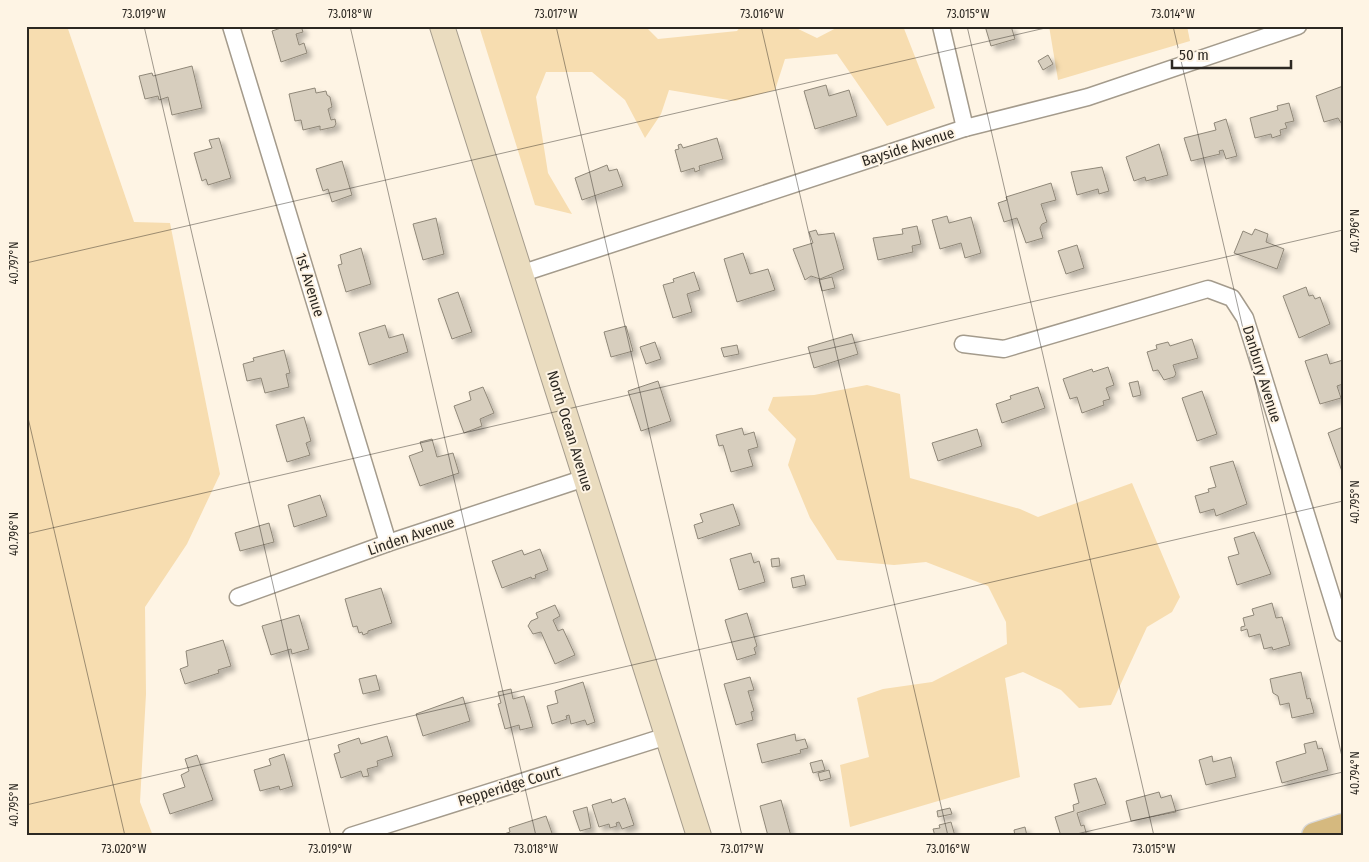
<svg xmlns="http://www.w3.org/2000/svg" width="1369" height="862" viewBox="0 0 1369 862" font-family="'Fira Sans Condensed',sans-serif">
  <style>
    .green { fill: #f7ddb0 }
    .building { fill: #d7cebe; stroke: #8f8778; filter: url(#shadow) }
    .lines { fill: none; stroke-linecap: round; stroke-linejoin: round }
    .street-casing { stroke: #a49b8c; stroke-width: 19 }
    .secondary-casing { stroke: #a49b8c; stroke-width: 26 }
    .primary-casing { stroke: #d9d8d7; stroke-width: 29 }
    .street { stroke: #fff; stroke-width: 16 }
    .secondary { stroke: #eadcbf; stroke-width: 24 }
    .primary { stroke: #d5b97f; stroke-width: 26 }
    .ticks { fill: none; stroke: #2c2822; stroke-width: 1; stroke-opacity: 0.45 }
    .labels { text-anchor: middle; stroke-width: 4; stroke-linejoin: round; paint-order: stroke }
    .street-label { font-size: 15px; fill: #2c2822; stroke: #fef4e4 }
    .neatline { fill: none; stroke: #2c2822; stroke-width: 2 }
    .ticks-label { font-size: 12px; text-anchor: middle; fill: #2c2822 }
  </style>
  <defs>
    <filter id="shadow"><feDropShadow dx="4.5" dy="4.5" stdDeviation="2.5" flood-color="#0004"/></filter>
  </defs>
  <rect width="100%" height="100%" fill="#fef4e4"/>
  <!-- green -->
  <g class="green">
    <polygon points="26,26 67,26 134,222 170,223 220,474 187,544 145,607 146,694 140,802 153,836 26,836"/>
    <polygon points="479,26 645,26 658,39 737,31 741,26 792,26 817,38 840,26 903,26 935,108 887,126 837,54 785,59 775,90 735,101 669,90 661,114 645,138 625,100 592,72 546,72 536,97 548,173 572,214 535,205"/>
    <polygon points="1049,26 1187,26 1190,41 1058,80"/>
    <polygon points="867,385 900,394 910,478 1020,509 1038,517 1132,483 1180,597 1172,612 1147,627 1111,705 1079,708 1061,690 1023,672 1005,678 1020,777 850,827 840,765 869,757 857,698 883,689 932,682 1007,644 1006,622 988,586 926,562 894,565 837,560 810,518 788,465 796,439 768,410 773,397 814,395"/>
  </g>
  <!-- building -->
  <g class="building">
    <polygon points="287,26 301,26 303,32 296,34 299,45 304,43 307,53 281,62 272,31"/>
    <polygon points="985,26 1011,26 1015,39 991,46"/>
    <polygon points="1048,55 1053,64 1043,70 1038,61"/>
    <polygon points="192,66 202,108 172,115 168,97 159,100 158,96 145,99 139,76 152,73 153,76"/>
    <polygon points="826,85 829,96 849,90 857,116 815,129 804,91"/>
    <polygon points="1343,86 1343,126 1338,118 1324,122 1316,96"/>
    <polygon points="315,88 316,93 326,91 327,95 330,97 332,107 328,109 331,120 335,119 336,124 334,127 320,130 320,126 303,130 301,120 295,121 289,94"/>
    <polygon points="1289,103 1294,121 1285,123 1287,128 1280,130 1281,135 1272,138 1271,134 1255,138 1250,118 1278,110 1277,106"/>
    <polygon points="1226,119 1237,156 1226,159 1223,150 1219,151 1220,154 1191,161 1184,138 1216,130 1214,123"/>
    <polygon points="219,138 231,178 208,185 206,179 202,181 194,153 212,148 209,140"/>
    <polygon points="717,138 723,159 699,166 700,170 695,172 694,168 681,172 675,150 679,149 678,145 681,144 683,148"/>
    <polygon points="1159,144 1168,175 1146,181 1145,177 1134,181 1126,157"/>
    <polygon points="342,161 352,195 332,202 328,189 323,191 316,169"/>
    <polygon points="607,165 609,171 617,169 623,186 582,200 575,178"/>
    <polygon points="1102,167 1109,191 1099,194 1098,189 1077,195 1071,172"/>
    <polygon points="1051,183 1056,200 1041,204 1047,222 1042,224 1040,228 1043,238 1026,243 1017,218 1004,222 998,203 1007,200 1006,197"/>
    <polygon points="947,216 949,223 971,217 981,253 965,258 961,243 940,249 932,220"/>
    <polygon points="436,218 444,254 423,260 413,224"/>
    <polygon points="917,226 921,244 912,246 913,252 878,260 873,238 903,234 902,229"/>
    <polygon points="1255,229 1268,234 1266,242 1284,249 1277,269 1234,253 1243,231 1252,235"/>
    <polygon points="816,230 818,235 834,233 844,269 820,279 811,276 805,280 793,249 813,243 809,232"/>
    <polygon points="1077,245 1084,268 1066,274 1058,251"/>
    <polygon points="361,248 371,284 346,292 338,265 342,264 340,255"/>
    <polygon points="743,253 750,274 768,269 775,290 737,302 724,259"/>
    <polygon points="694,272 700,290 687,294 692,312 673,318 663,285 674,282 673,279"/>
    <polygon points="832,277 835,288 822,291 819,280"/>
    <polygon points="1306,287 1309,296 1313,295 1315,299 1320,297 1330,324 1299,338 1283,296"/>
    <polygon points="458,292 472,332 452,339 438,299"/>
    <polygon points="385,325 389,338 403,334 408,352 369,365 359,333"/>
    <polygon points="626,326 633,351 611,357 604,332"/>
    <polygon points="852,334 858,354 814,368 808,347"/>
    <polygon points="1192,339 1198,358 1173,365 1176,374 1174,377 1164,380 1158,370 1153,371 1147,352 1157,349 1156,345 1168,342 1170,346"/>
    <polygon points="655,342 661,359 646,364 640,347"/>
    <polygon points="737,345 739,354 724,357 721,348"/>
    <polygon points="284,350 290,373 286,374 289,387 265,393 261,378 247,381 243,364 254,361 253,358"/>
    <polygon points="1327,354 1330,364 1343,360 1343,384 1337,386 1341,398 1320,404 1305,361"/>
    <polygon points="1108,367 1114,385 1106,388 1110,399 1103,401 1104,405 1082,413 1077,397 1070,399 1063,379 1092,369 1093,372"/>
    <polygon points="658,381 671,421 641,431 628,391"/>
    <polygon points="1138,381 1141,395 1133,397 1129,383"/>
    <polygon points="483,387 494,413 480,419 482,426 464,433 454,406 471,400 469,392"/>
    <polygon points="1038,387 1045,408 1002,423 996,404 1011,399 1010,396"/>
    <polygon points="1202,391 1217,434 1197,441 1182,398"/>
    <polygon points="304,417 311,441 306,443 310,455 287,462 276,425"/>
    <polygon points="1343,427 1343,474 1328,433"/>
    <polygon points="742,428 744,435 754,432 758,447 748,450 753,466 731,472 723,445 719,446 716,435"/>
    <polygon points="977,429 982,446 938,461 932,443"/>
    <polygon points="432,439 437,457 453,453 459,473 420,486 409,456 423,451 420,442"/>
    <polygon points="1233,461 1247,504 1216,516 1214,509 1200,513 1195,496 1209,492 1208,489 1216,487 1210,467"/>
    <polygon points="320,495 327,516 294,527 288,505"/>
    <polygon points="733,504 740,525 698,539 694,525 703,522 700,514"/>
    <polygon points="269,523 274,542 240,551 235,533"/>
    <polygon points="1254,532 1271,574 1237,585 1228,557 1239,554 1234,538"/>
    <polygon points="540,549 548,570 535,575 536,578 532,579 531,577 502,588 492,561 522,550 524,555"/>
    <polygon points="751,553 754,563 759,561 765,582 739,590 730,559"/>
    <polygon points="779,558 780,566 772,567 771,559"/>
    <polygon points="804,575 806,585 793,588 791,578"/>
    <polygon points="381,588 392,623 368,631 368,633 363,635 362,632 359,633 357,626 353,627 345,599"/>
    <polygon points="1272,603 1276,618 1282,617 1290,645 1273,650 1272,647 1264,649 1260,634 1249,637 1247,629 1241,631 1241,627 1245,626 1243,618 1254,615 1252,609"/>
    <polygon points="555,605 560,616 553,620 558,631 563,629 575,655 555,664 541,632 533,634 528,626 531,621 538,618 536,613"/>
    <polygon points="747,613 757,646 754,648 756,654 737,660 725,620"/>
    <polygon points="299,615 309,649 292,654 291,649 271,655 262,626"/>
    <polygon points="223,640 231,666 218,670 219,673 185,684 180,669 188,666 186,651"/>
    <polygon points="1301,672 1307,699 1310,698 1314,713 1292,718 1289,703 1280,705 1278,696 1273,693 1270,679"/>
    <polygon points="376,675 380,690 363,694 359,679"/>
    <polygon points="750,677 754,690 748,691 754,711 751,712 753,720 736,725 724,684"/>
    <polygon points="583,682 595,722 587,725 585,720 571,724 569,715 566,716 567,719 552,724 547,706 558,703 555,691"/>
    <polygon points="511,689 513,699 524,696 533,727 520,730 519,725 505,729 498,704 501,703 498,692"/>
    <polygon points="463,697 470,721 423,736 416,714"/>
    <polygon points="795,734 796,741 805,739 808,748 800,750 801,753 762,763 757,744"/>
    <polygon points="387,736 393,756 377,761 378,766 367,769 369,776 363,777 361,771 341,778 334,754 340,752 338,745 359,738 361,744"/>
    <polygon points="1316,741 1318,749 1322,748 1328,770 1282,783 1276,762 1306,753 1304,744"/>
    <polygon points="284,754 293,786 280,790 279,786 260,791 254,770 271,765 269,759"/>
    <polygon points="197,755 213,800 170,814 163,794 185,787 181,775 189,771 185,759"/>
    <polygon points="1212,756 1213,762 1231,757 1236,777 1206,785 1199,760"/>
    <polygon points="822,760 825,770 813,773 810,763"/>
    <polygon points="829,770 831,778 820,781 818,773"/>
    <polygon points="1096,778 1106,804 1077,813 1081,826 1084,825 1087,836 1061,836 1055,817 1074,811 1073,805 1079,803 1074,784"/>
    <polygon points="1159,792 1161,798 1171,795 1176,812 1131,821 1126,801"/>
    <polygon points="625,798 634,825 622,829 619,822 616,823 617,826 610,828 609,824 599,827 592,805 611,799 612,803"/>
    <polygon points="781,800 791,836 768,836 760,806"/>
    <polygon points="587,807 591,828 580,831 573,811"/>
    <polygon points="950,808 952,814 938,817 937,811"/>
    <polygon points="546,816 553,836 498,836 510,832 509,828"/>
    <polygon points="951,822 955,836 935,836 933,829 940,828 939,825"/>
    <polygon points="1025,827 1027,836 1015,836 1014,830"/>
  </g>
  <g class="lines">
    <defs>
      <g id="street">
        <polyline points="231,26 388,543"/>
        <polyline points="941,26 965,128"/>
        <polyline points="520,274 965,128 1088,97 1298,26"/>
        <polyline points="963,344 1004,349 1208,289 1232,298 1245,318 1343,633"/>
        <polyline points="238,597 388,543 585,478"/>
        <polyline points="351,836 667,736"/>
      </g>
      <polyline id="secondary" points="442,26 699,836"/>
      <polyline id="primary" points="1315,836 1343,827"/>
    </defs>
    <!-- street casing -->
    <use href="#street" class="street-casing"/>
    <!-- secondary casing -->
    <use href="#secondary" class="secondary-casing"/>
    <!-- primary casing -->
    <use href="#primary" class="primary-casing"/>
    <!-- street -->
    <use href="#street" class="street"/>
    <!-- secondary -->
    <use href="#secondary" class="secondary"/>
    <!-- primary -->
    <use href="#primary" class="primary"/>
  </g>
  <!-- ticks -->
  <path class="ticks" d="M144,26L331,836M350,26L536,836M556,26L742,836M761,26L948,836M967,26L1154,836M1173,26L1343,761M26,263L1054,26M26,409L125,836M26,534L1343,230M26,805L1343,501M1068,836L1343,772"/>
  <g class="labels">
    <!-- street labels -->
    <g class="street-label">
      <text transform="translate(908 147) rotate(-18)" y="5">Bayside Avenue</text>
      <text transform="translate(310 285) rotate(73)" y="5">1st Avenue</text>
      <text transform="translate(1262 374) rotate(73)" y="5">Danbury Avenue</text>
      <text transform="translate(570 431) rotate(73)" y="5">North Ocean Avenue</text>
      <text transform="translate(411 536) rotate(-19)" y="5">Linden Avenue</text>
      <text transform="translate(509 786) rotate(-17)" y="5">Pepperidge Court</text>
    </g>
  </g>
  <!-- border -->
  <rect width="1369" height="862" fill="none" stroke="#fef4e4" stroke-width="55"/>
  <!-- scale -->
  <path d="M1172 60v8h119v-8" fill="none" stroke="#2c2822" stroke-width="2.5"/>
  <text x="1179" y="60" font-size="15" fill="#2c2822" stroke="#fef4e4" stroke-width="4" paint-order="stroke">50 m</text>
  <rect x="28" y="28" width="1314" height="806" class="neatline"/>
  <g class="ticks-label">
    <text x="144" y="18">73.019°W</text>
    <text x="350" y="18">73.018°W</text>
    <text x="556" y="18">73.017°W</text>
    <text x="762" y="18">73.016°W</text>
    <text x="968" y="18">73.015°W</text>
    <text x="1173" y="18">73.014°W</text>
    <text transform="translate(1355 231) rotate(-90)" y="4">40.796°N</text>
    <text transform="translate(14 263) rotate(-90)" y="4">40.797°N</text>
    <text transform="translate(1355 502) rotate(-90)" y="4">40.795°N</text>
    <text transform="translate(14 534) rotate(-90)" y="4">40.796°N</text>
    <text transform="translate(1355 773) rotate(-90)" y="4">40.794°N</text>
    <text transform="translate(14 805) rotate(-90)" y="4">40.795°N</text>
    <text x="124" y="853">73.020°W</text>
    <text x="330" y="853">73.019°W</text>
    <text x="536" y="853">73.018°W</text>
    <text x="742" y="853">73.017°W</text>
    <text x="948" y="853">73.016°W</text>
    <text x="1154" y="853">73.015°W</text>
  </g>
</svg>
